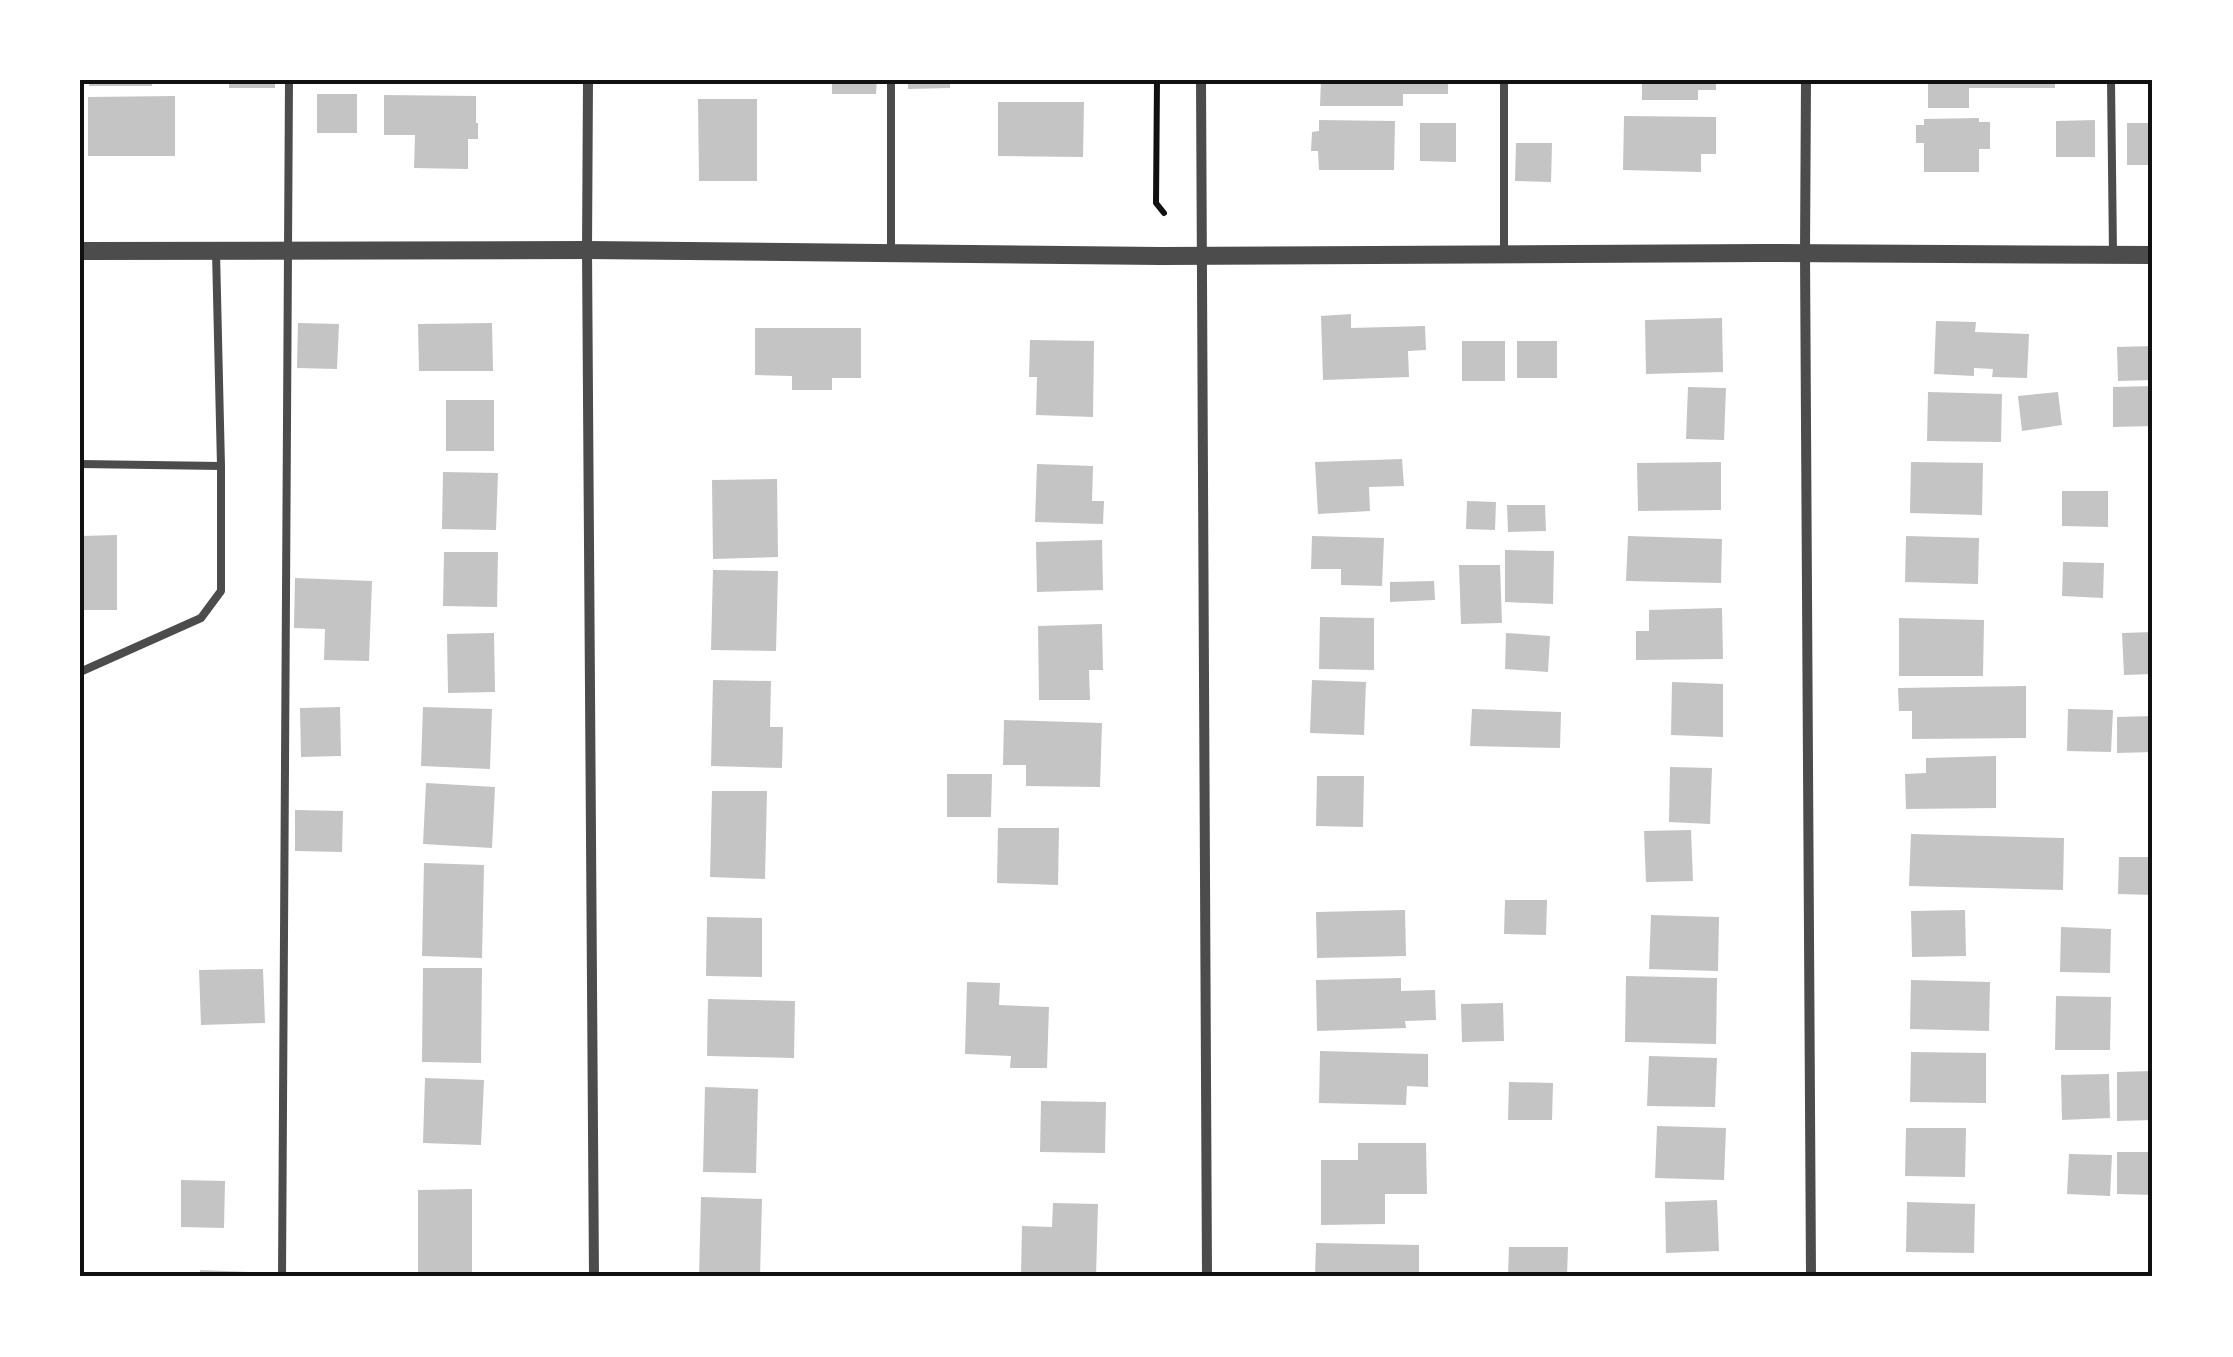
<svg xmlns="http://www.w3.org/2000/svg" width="2233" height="1357" viewBox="0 0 2233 1357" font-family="'PT Serif',serif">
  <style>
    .building { fill: #c4c4c4 }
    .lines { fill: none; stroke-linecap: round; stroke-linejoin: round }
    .path { stroke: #111; stroke-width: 6 }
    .service { stroke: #4c4c4c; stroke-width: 8 }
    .minor { stroke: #4c4c4c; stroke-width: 10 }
    .tertiary { stroke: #4c4c4c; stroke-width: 18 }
    .neatline { fill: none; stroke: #111; stroke-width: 4 }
  </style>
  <rect width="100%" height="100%" fill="#fff"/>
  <!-- building -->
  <g class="building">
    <rect x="89" y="80" width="63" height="6"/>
    <rect x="229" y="80" width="46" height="8"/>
    <polygon points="832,80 877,80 876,94 832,94"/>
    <polygon points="908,80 950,80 950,88 908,89"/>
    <polygon points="1321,80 1448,80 1448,94 1403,94 1403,106 1320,106"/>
    <polygon points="1642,80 1716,80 1716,90 1698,90 1698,100 1642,100"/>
    <polygon points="1928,80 2055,80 2055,88 1969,88 1969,108 1928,108"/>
    <rect x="317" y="94" width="40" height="39"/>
    <polygon points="384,95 476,96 476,123 478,123 478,139 468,139 468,169 414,168 415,135 384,135"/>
    <polygon points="175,96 175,156 88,156 88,97"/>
    <polygon points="698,99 757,99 757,181 699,181"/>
    <polygon points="998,102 1084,102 1083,157 998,156"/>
    <polygon points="1624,116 1716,117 1716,154 1701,154 1701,172 1623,170"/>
    <polygon points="1979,118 1979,122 1990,122 1990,149 1979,149 1979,172 1924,172 1924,143 1916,143 1916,125 1924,125 1924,119"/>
    <polygon points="1319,120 1395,121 1394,170 1319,170 1318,151 1311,151 1312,132 1319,131"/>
    <polygon points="2095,120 2095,157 2056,157 2056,121"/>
    <polygon points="1420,123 1456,123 1456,162 1420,161"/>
    <rect x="2127" y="123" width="26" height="42"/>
    <polygon points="1516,143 1552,143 1551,182 1515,181"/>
    <polygon points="1351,314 1351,328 1425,326 1426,350 1408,351 1409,377 1323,380 1321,316"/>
    <polygon points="1722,318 1723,372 1646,374 1645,320"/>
    <polygon points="1936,321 1976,322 1975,332 2029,334 2027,378 1992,377 1993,369 1974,368 1974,376 1934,374"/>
    <polygon points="298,323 339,324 337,369 297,368"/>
    <polygon points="492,323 493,371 419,371 418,324"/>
    <polygon points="755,328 861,328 861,378 832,378 832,390 792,390 792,376 755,375"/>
    <polygon points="1030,340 1094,341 1093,417 1036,415 1037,377 1029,377"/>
    <rect x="1462" y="341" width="43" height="40"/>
    <rect x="1517" y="341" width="40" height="37"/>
    <polygon points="2153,346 2153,380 2118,381 2117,347"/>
    <polygon points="2153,386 2153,426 2113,427 2113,387"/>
    <polygon points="1688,387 1726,388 1724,440 1686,439"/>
    <polygon points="1928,392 2002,394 2001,442 1927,441"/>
    <polygon points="2058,392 2062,425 2022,431 2018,396"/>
    <rect x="446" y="400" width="48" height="51"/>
    <polygon points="1402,459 1404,486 1369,487 1370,511 1318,514 1315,462"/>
    <polygon points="1721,462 1721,510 1638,511 1637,463"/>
    <polygon points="1911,462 1983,463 1982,515 1910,513"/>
    <polygon points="1037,464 1093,466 1092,501 1104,501 1103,524 1035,522"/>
    <polygon points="443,472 498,473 496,530 442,529"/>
    <polygon points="777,479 778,557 713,559 712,480"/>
    <polygon points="2062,491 2108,491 2108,527 2062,526"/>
    <polygon points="1467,501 1496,502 1495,530 1466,529"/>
    <polygon points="1507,505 1545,505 1546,531 1508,532"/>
    <polygon points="117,535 117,610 80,610 80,536"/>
    <polygon points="1312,536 1384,538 1382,586 1341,585 1341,569 1311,569"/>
    <polygon points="1628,536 1722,539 1721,583 1626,581"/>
    <polygon points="1906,536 1979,538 1978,584 1905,582"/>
    <polygon points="1102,540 1103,590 1037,592 1036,542"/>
    <polygon points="1505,550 1554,551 1553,604 1505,602"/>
    <polygon points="444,552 498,552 497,607 443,606"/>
    <polygon points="2063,562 2104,563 2103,598 2062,596"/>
    <polygon points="1459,565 1500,565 1502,623 1461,624"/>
    <polygon points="713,570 778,571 776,651 711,650"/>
    <polygon points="295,578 372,581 369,661 324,660 325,629 294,628"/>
    <polygon points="1434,581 1435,600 1390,602 1390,582"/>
    <polygon points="1722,608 1723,659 1636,660 1636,631 1649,631 1649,610"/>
    <polygon points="1320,617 1374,618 1374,670 1319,669"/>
    <polygon points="1899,618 1984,620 1983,676 1899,676"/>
    <polygon points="1102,624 1103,670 1089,670 1090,700 1039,700 1038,626"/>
    <polygon points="2153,632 2153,674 2124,675 2122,633"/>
    <polygon points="494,633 495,692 448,693 447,634"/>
    <polygon points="1506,633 1550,636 1548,672 1505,669"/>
    <polygon points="713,680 771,681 770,727 783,727 782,768 711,766"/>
    <polygon points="1312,680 1366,682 1364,735 1310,733"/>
    <polygon points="1672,682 1723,684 1723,737 1671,735"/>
    <polygon points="2026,686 2026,738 1912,739 1912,711 1899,711 1898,688"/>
    <polygon points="340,707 341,756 301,757 300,708"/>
    <polygon points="423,707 492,709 490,769 421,766"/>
    <polygon points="1472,709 1561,712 1560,748 1470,746"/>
    <polygon points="2068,709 2113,710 2111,752 2067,751"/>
    <polygon points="2153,716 2153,752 2117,753 2117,717"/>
    <polygon points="1004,720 1102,723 1100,787 1026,786 1026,765 1003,765"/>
    <polygon points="1996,756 1996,808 1906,809 1905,774 1926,773 1926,758"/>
    <polygon points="1670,767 1712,768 1710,824 1669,822"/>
    <polygon points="947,774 992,774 991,817 947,817"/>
    <polygon points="1317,776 1364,776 1363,827 1316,826"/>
    <polygon points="426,783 495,787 492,848 423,844"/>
    <polygon points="712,791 767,791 765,879 710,877"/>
    <polygon points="295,810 343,811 342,852 295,851"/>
    <polygon points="998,828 1059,828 1058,885 997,883"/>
    <polygon points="1691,830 1693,881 1646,882 1644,831"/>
    <polygon points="1911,834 2064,838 2063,890 1909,886"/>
    <polygon points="2119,857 2153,857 2153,895 2118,894"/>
    <polygon points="424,863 484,865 482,958 422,956"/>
    <polygon points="1505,900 1547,900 1546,935 1504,934"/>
    <polygon points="1405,910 1406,956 1317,958 1316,912"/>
    <polygon points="1965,910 1966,956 1912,957 1911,911"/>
    <polygon points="1651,915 1719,917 1718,971 1649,969"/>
    <polygon points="707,917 762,918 762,977 706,976"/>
    <polygon points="2061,927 2111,929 2110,973 2060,972"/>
    <polygon points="423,968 482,968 481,1063 422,1062"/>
    <polygon points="263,969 265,1023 201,1025 199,970"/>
    <polygon points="1626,976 1717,978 1716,1044 1625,1042"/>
    <polygon points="1401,978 1401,991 1435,990 1436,1020 1405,1021 1406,1028 1317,1031 1316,980"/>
    <polygon points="1911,980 1990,982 1989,1031 1910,1029"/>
    <polygon points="967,982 1000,983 999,1005 1049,1007 1047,1068 1010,1068 1011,1056 965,1054"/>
    <polygon points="2056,996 2111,997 2110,1050 2055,1050"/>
    <polygon points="708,999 795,1001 794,1058 707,1056"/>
    <polygon points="1503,1003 1504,1041 1462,1042 1461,1004"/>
    <polygon points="1320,1051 1428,1054 1428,1087 1407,1086 1406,1105 1319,1103"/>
    <polygon points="1911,1052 1986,1053 1986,1103 1910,1102"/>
    <polygon points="1649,1056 1717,1058 1715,1107 1647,1106"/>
    <polygon points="2153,1071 2153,1120 2117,1121 2117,1072"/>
    <polygon points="2109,1074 2110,1118 2062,1120 2061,1075"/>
    <polygon points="425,1078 484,1080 481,1145 423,1143"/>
    <polygon points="1509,1082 1553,1083 1552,1120 1508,1120"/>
    <polygon points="705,1087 758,1089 756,1173 703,1172"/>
    <polygon points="1041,1101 1106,1102 1105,1153 1040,1152"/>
    <polygon points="1657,1126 1726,1128 1724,1180 1655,1178"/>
    <polygon points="1906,1128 1966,1128 1965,1177 1905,1176"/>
    <polygon points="1358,1143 1426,1143 1427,1194 1385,1194 1385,1224 1321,1225 1321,1160 1358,1160"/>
    <polygon points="2117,1152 2153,1152 2153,1195 2117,1194"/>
    <polygon points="2069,1154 2112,1155 2110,1196 2067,1194"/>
    <polygon points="181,1180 225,1181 224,1228 181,1227"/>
    <polygon points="472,1189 472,1277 418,1277 418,1190"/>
    <polygon points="701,1197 762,1199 760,1277 699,1277"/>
    <polygon points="1717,1200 1719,1251 1666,1253 1665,1202"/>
    <polygon points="1907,1202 1975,1204 1974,1253 1906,1252"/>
    <polygon points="1053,1203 1098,1204 1096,1277 1021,1277 1022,1226 1052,1227"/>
    <polygon points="1316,1243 1419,1245 1419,1277 1315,1276"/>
    <polygon points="1509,1247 1568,1247 1567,1277 1508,1277"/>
    <polygon points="200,1270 250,1272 250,1277 200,1277"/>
    <polygon points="1719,1272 1719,1277 1619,1277 1619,1274"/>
  </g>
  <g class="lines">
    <!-- path -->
    <polyline class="path" points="1157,80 1156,203 1164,213"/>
    <!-- service -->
    <g class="service">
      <polyline points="891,80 891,253"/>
      <polyline points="1504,80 1504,254"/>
      <polyline points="2111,80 2113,254"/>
      <polyline points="80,464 221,466"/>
      <polyline points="80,672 201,618 221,591 221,466 216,252"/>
      <polyline points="282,1277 289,80"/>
    </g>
    <!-- minor -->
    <g class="minor">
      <polyline points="588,80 587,250 594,1277"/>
      <polyline points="1201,80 1207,1277"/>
      <polyline points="1806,80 1805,253 1811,1277"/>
    </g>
    <!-- tertiary -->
    <polyline class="tertiary" points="80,251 587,250 1161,256 1764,253 2153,255"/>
  </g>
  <!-- border -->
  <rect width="2233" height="1357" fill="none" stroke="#ffffff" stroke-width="165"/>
  <rect x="82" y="82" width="2068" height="1192" class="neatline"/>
</svg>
